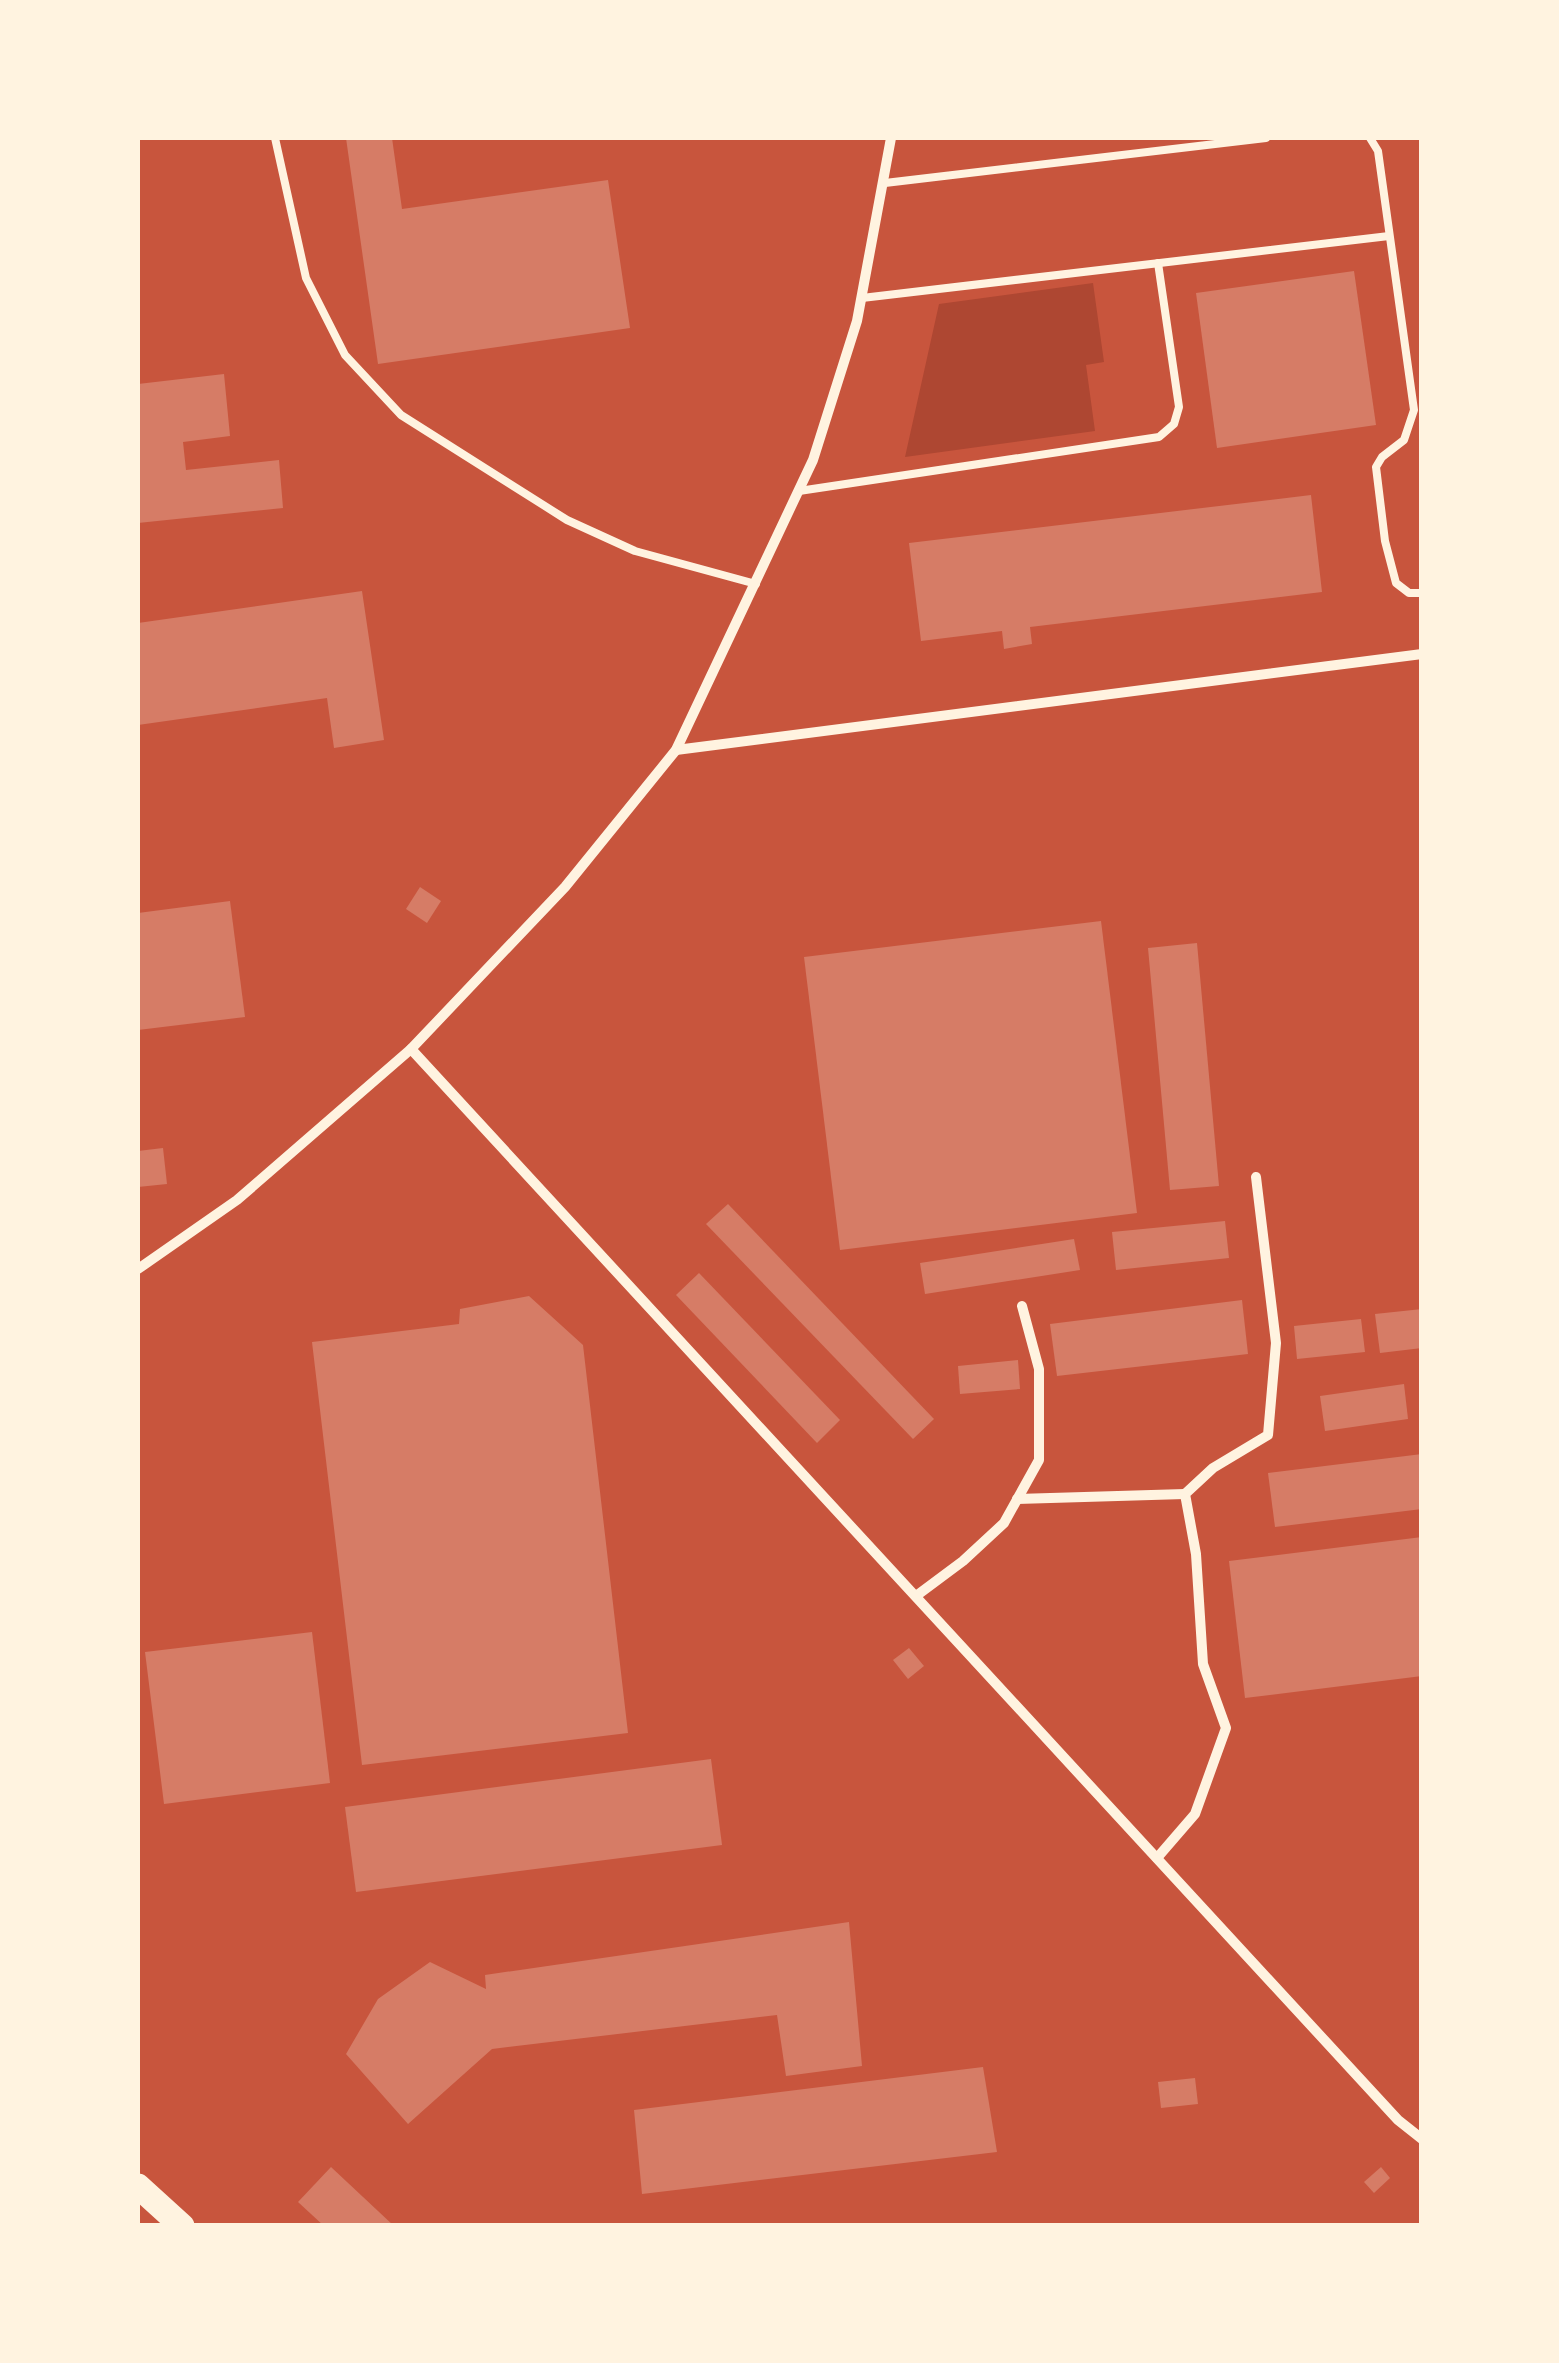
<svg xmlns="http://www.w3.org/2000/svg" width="1559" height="2363" viewBox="0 0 1559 2363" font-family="Ubuntu,sans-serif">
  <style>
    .green { fill: #ae4732 }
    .building { fill: #d67c66 }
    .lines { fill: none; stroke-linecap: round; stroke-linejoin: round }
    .service { stroke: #fff3e0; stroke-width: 8 }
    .minor { stroke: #fff3e0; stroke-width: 10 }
    .primary { stroke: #fff3e0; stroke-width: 25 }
  </style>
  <rect width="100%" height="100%" fill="#c8553d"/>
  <!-- green -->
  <polygon class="green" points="1093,283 1104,362 1086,365 1095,431 905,457 939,304"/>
  <!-- building -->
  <g class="building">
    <polygon points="346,138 392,138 402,209 608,180 630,328 378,364"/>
    <polygon points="1354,271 1376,425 1217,448 1196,293"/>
    <polygon points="224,374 230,436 183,442 186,470 279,460 283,508 138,523 138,384"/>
    <polygon points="1311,495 1322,592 1030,627 1032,644 1004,649 1002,631 921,641 909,543"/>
    <polygon points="362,591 384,740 334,748 327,698 138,725 138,623"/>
    <polygon points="420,887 441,901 427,923 406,909"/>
    <polygon points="230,901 245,1017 138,1030 138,913"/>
    <polygon points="1101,921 1137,1213 840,1250 804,957"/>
    <polygon points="1197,943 1219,1186 1170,1190 1148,948"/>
    <polygon points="163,1148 167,1184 138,1187 138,1151"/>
    <polygon points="728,1204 934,1419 913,1439 706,1224"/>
    <polygon points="1225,1221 1229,1258 1116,1270 1112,1232"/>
    <polygon points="1074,1239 1080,1270 925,1294 920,1263"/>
    <polygon points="699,1273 840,1420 817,1443 676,1295"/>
    <polygon points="529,1296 583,1345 628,1733 362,1765 312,1342 459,1324 460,1309"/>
    <polygon points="1242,1300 1248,1354 1057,1376 1050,1324"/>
    <polygon points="1422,1309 1422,1348 1380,1353 1375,1314"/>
    <polygon points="1361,1319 1365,1352 1297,1359 1294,1326"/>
    <polygon points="1018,1360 1020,1389 960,1394 958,1366"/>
    <polygon points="1404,1384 1408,1419 1325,1431 1320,1396"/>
    <polygon points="1422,1454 1422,1509 1275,1527 1268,1473"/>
    <polygon points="1422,1537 1422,1676 1245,1698 1229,1561"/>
    <polygon points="312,1632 330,1783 164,1804 145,1652"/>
    <polygon points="909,1648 924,1666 908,1679 893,1660"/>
    <polygon points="711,1759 722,1845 356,1892 345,1807"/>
    <polygon points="849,1922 862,2066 786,2076 777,2015 492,2049 408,2124 346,2054 378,1999 430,1962 486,1989 485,1975"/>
    <polygon points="983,2067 997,2152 642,2194 634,2110"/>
    <polygon points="1195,2078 1198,2104 1161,2108 1158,2082"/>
    <polygon points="331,2167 394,2226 324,2226 298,2202"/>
    <polygon points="1381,2167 1390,2178 1374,2193 1364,2182"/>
  </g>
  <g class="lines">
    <!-- service -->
    <g class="service">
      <polyline points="275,138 306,278 345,355 401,415 567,520 635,551 756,584"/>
      <polyline points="1370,138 1378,151 1414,410 1404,440 1382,457 1376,467 1385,541 1396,583 1409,593 1422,593"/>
      <polyline points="885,183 1266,138"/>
      <polyline points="862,298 1389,236"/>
      <polyline points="799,491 1159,437 1174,424 1179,407 1158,263"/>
    </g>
    <!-- minor -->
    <g class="minor">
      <polyline points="676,750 1422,654"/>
      <polyline points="411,1049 1398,2120 1422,2139"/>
      <polyline points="138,1269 237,1200 411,1049 565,887 676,750 813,460 857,321 891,138"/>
      <polyline points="1017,1499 1185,1494"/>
      <polyline points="916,1596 963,1561 1004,1523 1039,1460 1039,1369 1022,1306"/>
      <polyline points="1157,1858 1195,1814 1226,1728 1203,1664 1196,1554 1185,1494 1213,1468 1268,1435 1276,1343 1256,1177"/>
    </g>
    <!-- primary -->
    <polyline class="primary" points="138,2186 182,2226"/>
  </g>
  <!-- border -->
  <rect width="1559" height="2363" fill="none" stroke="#fff3e0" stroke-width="280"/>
</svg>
